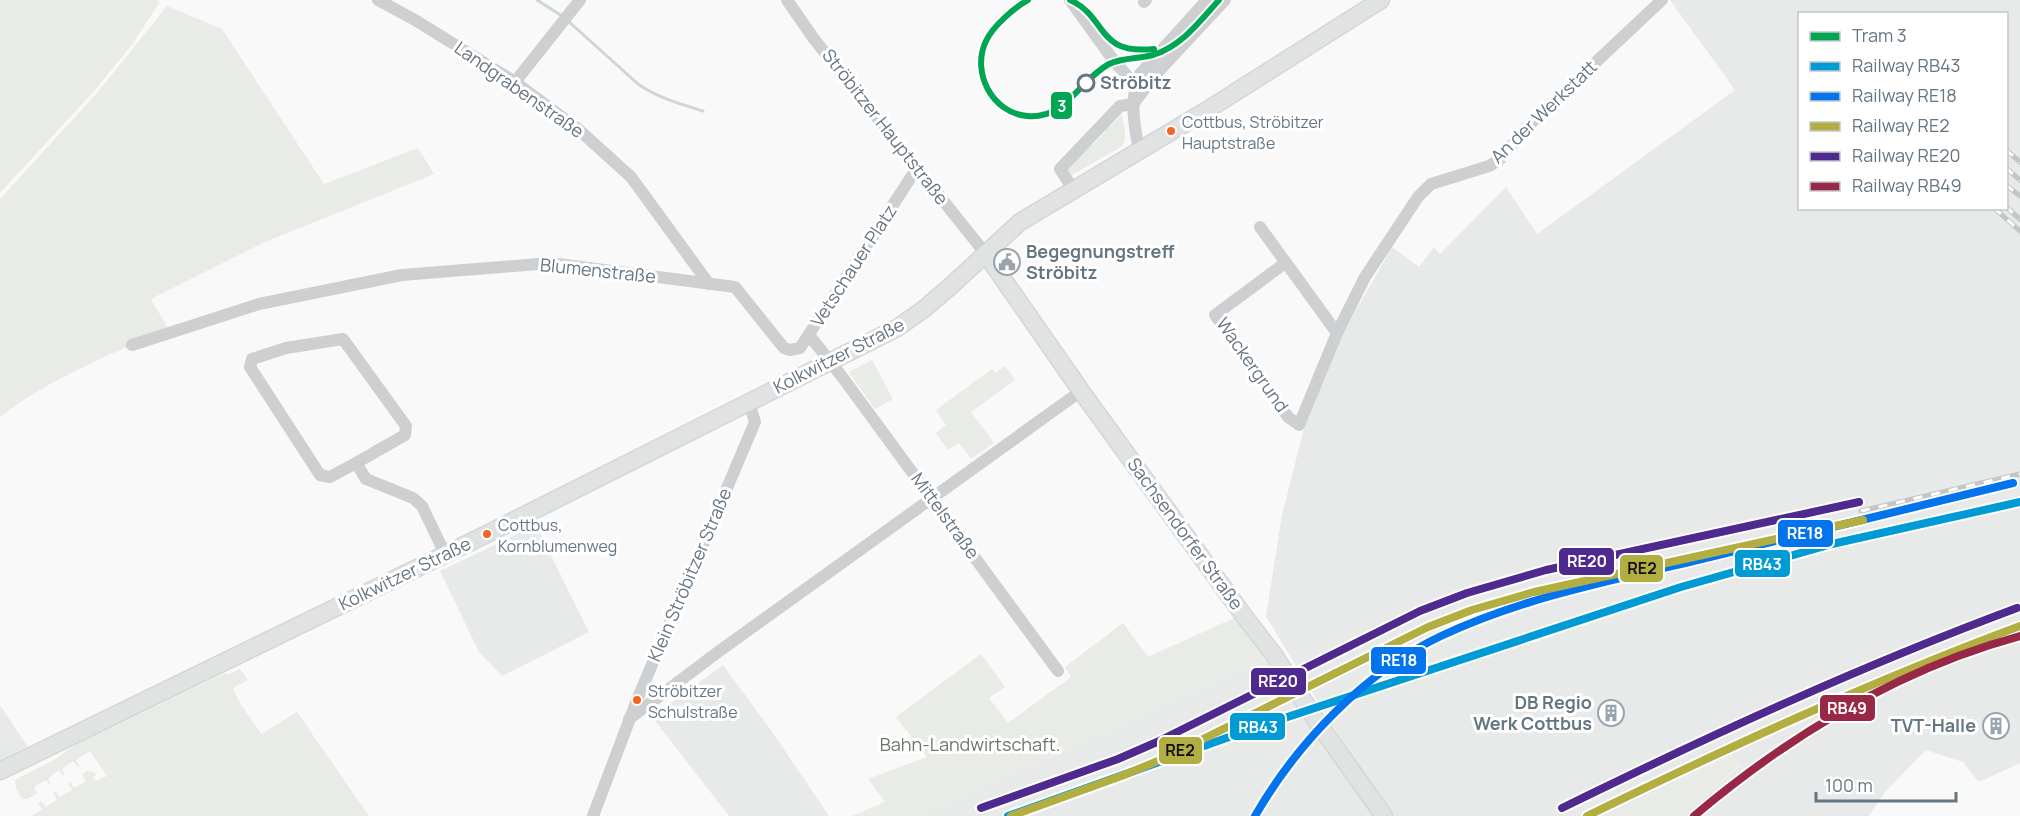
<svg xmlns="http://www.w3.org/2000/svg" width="2020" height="816" viewBox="0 0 2020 816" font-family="Manrope,sans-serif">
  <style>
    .built { fill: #e8e9e9; fill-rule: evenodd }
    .green { fill: #e8ebe6 }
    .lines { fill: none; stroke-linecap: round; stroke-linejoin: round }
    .stream { stroke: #ced6d9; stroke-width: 3 }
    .secondary-casing { stroke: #d5d6d7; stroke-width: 19 }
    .street { stroke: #cecfd0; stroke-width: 12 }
    .secondary { stroke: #e1e2e2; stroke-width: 16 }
    .rail-casing { stroke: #c3c5c6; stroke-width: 5 }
    .rail { stroke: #fff; stroke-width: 3; stroke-dasharray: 9; stroke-linecap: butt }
    .rail-1-casing { stroke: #fff; stroke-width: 12 }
    .rail-2-casing { stroke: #fff; stroke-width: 12 }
    .rail-3-casing { stroke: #fff; stroke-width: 12 }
    .rail-4-casing { stroke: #fff; stroke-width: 12 }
    .rail-5-casing { stroke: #fff; stroke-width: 12 }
    .rail-1 { stroke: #009bd5; stroke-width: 8 }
    .rail-2 { stroke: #0474ec; stroke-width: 8 }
    .rail-3 { stroke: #b2ae42; stroke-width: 8 }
    .rail-4 { stroke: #4e2a8e; stroke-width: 8 }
    .rail-5 { stroke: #992746; stroke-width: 8 }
    .tram-1-casing { stroke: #fff; stroke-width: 10 }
    .tram-1 { stroke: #00a651; stroke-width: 6 }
    .stop-dot { fill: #fff; stroke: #657683; stroke-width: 3 }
    .bus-dot { fill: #f26522; stroke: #fff; stroke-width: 2 }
    .labels { text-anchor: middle; stroke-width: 6; stroke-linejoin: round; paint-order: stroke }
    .bus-label { font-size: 16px; fill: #657683; stroke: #fff; text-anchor: start }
    .stop-label { font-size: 18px; font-weight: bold; fill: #657683; stroke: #fff; text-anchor: start }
    .street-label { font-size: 18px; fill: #657683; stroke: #fff }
    .poi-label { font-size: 18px; font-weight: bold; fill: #657683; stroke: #fff; text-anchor: end }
    .park-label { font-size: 18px; fill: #687a64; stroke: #fff }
    .line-badge { stroke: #fff; stroke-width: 2 }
    .badge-label { font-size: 16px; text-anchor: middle; font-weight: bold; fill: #fff }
    .pale-badge-label { font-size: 16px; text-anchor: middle; font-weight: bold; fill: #111 }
  </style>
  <rect width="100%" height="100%" fill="#f9f9f9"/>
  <!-- built -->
  <g class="built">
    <path d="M1670,0H2020V763L1979,782L1963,762L1926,750L1885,792L1869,816H1680L1740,766L1732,755L1608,816H1394L1336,732L1266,616L1282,515L1304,428L1342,335L1392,247L1419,267L1434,247L1440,254L1506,187L1537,234L1735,90ZM1800,14H2006V208H1800Z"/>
    <polygon points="536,525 589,632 502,676 479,652 440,571"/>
    <polygon points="1268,659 1378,816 922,816"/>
    <polygon points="723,665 773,733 829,816 729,816 652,717"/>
    <polygon points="0,705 28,747 0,761"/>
  </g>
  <!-- green -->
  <g class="green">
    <polygon points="0,0 157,0 159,3 131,46 94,91 0,193"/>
    <path d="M167,6L222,29L324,184L418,148L434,174L265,242L151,299L169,330C115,351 45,381 0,417V199L97,93Z"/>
    <path d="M1122,114C1123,125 1129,139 1121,147L1070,176L1067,169L1088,144L1093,145L1105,132L1106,125L1111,126Z"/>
    <polygon points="872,360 893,399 875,409 849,372"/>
    <polygon points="1005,366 1015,380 971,412 994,443 971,459 959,443 948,450 936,433 946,425 936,410 992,369 995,373"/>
    <polygon points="1234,618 1268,659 922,816 852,816 885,802 868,779 927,757 896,717 981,654 1005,687 989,698 1008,723 1071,677 1065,667 1123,623 1148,657"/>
    <polygon points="240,669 248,680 233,688 240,703 261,734 297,712 369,816 32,816 42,809 38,803 41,801 46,807 57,800 53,793 56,791 60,797 72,790 68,784 70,782 74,788 86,781 82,774 87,771 94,772 96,775 93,777 96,781 107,776 90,751 76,760 80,766 78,767 73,761 62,769 65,775 64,776 59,770 48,778 51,784 50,785 46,780 34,787 37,793 28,799 22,799 16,789 15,780 54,760 75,745 225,673 227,675"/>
    <polygon points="1733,755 1740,765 1680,816 1608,816"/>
  </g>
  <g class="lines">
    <!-- stream -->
    <g class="stream">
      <polyline points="537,0 562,16"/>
      <path d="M567,20L638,84C658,98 680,104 703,111"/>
    </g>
    <defs>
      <g id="secondary">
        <polyline points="985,253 1081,391 1244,616 1274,655 1320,726 1384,816"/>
        <polyline points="0,771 487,534 897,328 924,309 953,284 1020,222 1204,112 1381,0"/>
      </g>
    </defs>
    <!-- secondary casing -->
    <use href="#secondary" class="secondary-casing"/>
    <!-- street -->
    <g class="street">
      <polyline points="378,0 415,20 515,82 578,129 631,177 709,284"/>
      <polyline points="787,0 814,39 985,253"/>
      <polyline points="1070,0 1114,61 1139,89"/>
      <polyline points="1144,2 1146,0"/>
      <polyline points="515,82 580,0"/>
      <path d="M1139,150C1134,124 1129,99 1140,74L1207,0"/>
      <polyline points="1073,189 1060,169 1120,106 1133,104 1157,73 1225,0"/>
      <polyline points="1260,227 1337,333"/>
      <polyline points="1285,263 1215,315 1288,417 1299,425 1337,333 1365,277 1418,197 1431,184 1489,166 1499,160 1528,126 1662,0"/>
      <polyline points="809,335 843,378 1058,671"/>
      <polyline points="132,345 259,304 402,275 550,263 735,287 784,348 790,350 800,348 917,168"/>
      <polyline points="356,463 405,435 406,426 343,339 286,348 252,359 250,367 320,475 330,477 356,463 366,479 413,498 422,506 445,554"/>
      <polyline points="629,719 718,652 1081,391"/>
      <polyline points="593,816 637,700 755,422 749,402"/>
    </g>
    <!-- secondary -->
    <use href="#secondary" class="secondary"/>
    <defs>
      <g id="rail">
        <polyline points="2006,150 2020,162"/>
        <polyline points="2006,168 2020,180"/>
        <polyline points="2006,185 2020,196"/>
        <polyline points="2006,207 2020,219"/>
        <polyline points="1994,208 2020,231"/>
        <polyline points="1861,511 2020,474"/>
      </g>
    </defs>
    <!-- rail casing -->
    <use href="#rail" class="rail-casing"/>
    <!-- rail -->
    <use href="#rail" class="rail"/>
    <defs>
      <polyline id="rail-1" points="1008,816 1260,726 1681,587 1832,544 2020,502"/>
      <path id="rail-2" d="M1255,816C1297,743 1365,672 1441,636C1526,596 1619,579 1710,557C1811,532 1912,508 2013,483"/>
      <g id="rail-3">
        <polyline points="1011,816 1124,775 1165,758 1428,627 1472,610 1534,592 1863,520"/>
        <path d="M1587,816C1729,747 1872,681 2020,626"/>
      </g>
      <g id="rail-4">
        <polyline points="981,808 1118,759 1157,742 1420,611 1467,593 1546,570 1859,502"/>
        <path d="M1562,808C1711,735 1861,666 2017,608"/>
      </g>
      <path id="rail-5" d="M1694,816C1790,735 1898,669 2020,636"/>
    </defs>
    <!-- rail-1 casing -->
    <use href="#rail-1" class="rail-1-casing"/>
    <!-- rail-2 casing -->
    <use href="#rail-2" class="rail-2-casing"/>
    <!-- rail-3 casing -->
    <use href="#rail-3" class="rail-3-casing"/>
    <!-- rail-4 casing -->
    <use href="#rail-4" class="rail-4-casing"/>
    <!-- rail-5 casing -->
    <use href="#rail-5" class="rail-5-casing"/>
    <!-- rail-1 -->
    <use href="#rail-1" class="rail-1"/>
    <!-- rail-2 -->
    <use href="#rail-2" class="rail-2"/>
    <!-- rail-3 -->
    <use href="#rail-3" class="rail-3"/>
    <!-- rail-4 -->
    <use href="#rail-4" class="rail-4"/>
    <!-- rail-5 -->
    <use href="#rail-5" class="rail-5"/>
    <defs>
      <g id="tram-1">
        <path d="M1028,0C1014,8 993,26 986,41C971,72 992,113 1027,116C1066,120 1079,80 1109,64C1123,57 1139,59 1153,55C1182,46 1200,21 1219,0"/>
        <path d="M1070,0C1108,17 1095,55 1154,49"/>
      </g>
    </defs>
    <!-- tram-1 casing -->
    <use href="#tram-1" class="tram-1-casing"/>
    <!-- tram-1 -->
    <use href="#tram-1" class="tram-1"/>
  </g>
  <!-- icons -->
  <defs>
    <symbol id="civic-ring" viewBox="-11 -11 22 22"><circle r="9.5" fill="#fff" stroke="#99a4ac" stroke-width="1.5"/><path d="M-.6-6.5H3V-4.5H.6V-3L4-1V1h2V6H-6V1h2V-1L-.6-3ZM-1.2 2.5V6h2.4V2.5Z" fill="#99a4ac"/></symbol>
    <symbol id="building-ring" viewBox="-11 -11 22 22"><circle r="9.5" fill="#fff" stroke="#99a4ac" stroke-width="1.5"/><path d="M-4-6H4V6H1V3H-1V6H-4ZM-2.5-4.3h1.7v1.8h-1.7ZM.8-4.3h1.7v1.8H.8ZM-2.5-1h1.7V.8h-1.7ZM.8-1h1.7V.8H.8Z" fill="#99a4ac"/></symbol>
  </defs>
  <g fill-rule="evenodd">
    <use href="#civic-ring" x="992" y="247" width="30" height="30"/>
    <use href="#building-ring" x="1596" y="698" width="30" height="30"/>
    <use href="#building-ring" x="1981" y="711" width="30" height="30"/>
  </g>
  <!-- markers -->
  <circle class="stop-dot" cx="1086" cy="83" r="8"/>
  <g class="bus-dot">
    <circle cx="1171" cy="131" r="5"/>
    <circle cx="487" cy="534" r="5"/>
    <circle cx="637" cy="700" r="5"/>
  </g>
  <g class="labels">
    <!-- bus labels -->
    <g class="bus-label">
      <text x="1182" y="128">Cottbus, Ströbitzer<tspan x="1182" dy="21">Hauptstraße</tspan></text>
      <text x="498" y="531">Cottbus,<tspan x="498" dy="21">Kornblumenweg</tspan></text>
      <text x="648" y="697">Ströbitzer<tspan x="648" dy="21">Schulstraße</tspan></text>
    </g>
    <!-- stop labels -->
    <g class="stop-label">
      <text x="1100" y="89">Ströbitz</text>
    </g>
    <!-- street labels -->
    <g class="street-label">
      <text transform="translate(519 90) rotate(35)" y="6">Landgrabenstraße</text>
      <text transform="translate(1544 112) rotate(-44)" y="6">An der Werkstatt</text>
      <text transform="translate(885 127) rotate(52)" y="6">Ströbitzer Hauptstraße</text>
      <text transform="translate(854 266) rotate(-57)" y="6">Vetschauer Platz</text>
      <text transform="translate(598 271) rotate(6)" y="6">Blumenstraße</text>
      <text transform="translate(839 356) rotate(-27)" y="6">Kolkwitzer Straße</text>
      <text transform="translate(1252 365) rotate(55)" y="6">Wackergrund</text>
      <text transform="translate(945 516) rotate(54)" y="6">Mittelstraße</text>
      <text transform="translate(1185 534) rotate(54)" y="6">Sachsendorfer Straße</text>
      <text transform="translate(405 574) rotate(-26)" y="6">Kolkwitzer Straße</text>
      <text transform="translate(690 575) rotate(-67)" y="6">Klein Ströbitzer Straße</text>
    </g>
    <!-- poi labels -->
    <g class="poi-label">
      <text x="1026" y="258" text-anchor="start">Begegnungstreff<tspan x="1026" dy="21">Ströbitz</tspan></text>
      <text x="1592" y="709">DB Regio<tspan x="1592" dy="21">Werk Cottbus</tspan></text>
      <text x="1976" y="732">TVT-Halle</text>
    </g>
    <!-- park labels -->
    <g class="park-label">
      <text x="970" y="751">Bahn-Landwirtschaft.</text>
    </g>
  </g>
  <g class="line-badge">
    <rect x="1050" y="91" width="23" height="29" rx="6" fill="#00a651"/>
    <rect x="1777" y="519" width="57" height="29" rx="6" fill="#0474ec"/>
    <rect x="1558" y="547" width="57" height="29" rx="6" fill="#4e2a8e"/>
    <rect x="1734" y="549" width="57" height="29" rx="6" fill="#009bd5"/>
    <rect x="1619" y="554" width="45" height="29" rx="6" fill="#b2ae42"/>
    <rect x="1370" y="646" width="57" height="29" rx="6" fill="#0474ec"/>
    <rect x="1250" y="667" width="57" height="29" rx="6" fill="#4e2a8e"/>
    <rect x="1819" y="694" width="57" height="28" rx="6" fill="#992746"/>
    <rect x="1229" y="712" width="57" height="29" rx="6" fill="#009bd5"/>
    <rect x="1158" y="736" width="45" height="29" rx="6" fill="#b2ae42"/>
  </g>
  <g class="badge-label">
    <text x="1062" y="112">3</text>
    <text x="1805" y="539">RE18</text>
    <text x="1587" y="567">RE20</text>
    <text x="1762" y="570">RB43</text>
    <text x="1399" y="666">RE18</text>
    <text x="1278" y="687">RE20</text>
    <text x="1847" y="714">RB49</text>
    <text x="1258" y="733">RB43</text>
  </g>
  <g class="pale-badge-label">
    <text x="1642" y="574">RE2</text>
    <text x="1180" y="756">RE2</text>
  </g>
  <!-- legend -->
  <rect x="1798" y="12" width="210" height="198" fill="#ffffff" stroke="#c1c8cd" stroke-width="1.5"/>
  <rect x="1810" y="32" width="30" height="9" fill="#00a651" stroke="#c1c8cd" stroke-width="1.5"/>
  <text x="1852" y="42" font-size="18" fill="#657683">Tram 3</text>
  <rect x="1810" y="62" width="30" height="9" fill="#009bd5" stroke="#c1c8cd" stroke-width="1.5"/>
  <text x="1852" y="72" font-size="18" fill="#657683">Railway RB43</text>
  <rect x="1810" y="92" width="30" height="9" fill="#0474ec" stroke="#c1c8cd" stroke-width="1.5"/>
  <text x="1852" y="102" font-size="18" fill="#657683">Railway RE18</text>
  <rect x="1810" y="122" width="30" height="9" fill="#b2ae42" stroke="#c1c8cd" stroke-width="1.5"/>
  <text x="1852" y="132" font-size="18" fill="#657683">Railway RE2</text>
  <rect x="1810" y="152" width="30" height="9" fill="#4e2a8e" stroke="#c1c8cd" stroke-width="1.5"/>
  <text x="1852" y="162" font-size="18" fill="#657683">Railway RE20</text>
  <rect x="1810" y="182" width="30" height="9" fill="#992746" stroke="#c1c8cd" stroke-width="1.5"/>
  <text x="1852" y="192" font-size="18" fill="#657683">Railway RB49</text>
  <!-- scale -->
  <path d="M1816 792v9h140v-9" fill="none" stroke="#657683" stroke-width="3"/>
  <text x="1825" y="792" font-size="18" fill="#657683" stroke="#ffffff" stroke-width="4.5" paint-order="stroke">100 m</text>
</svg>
